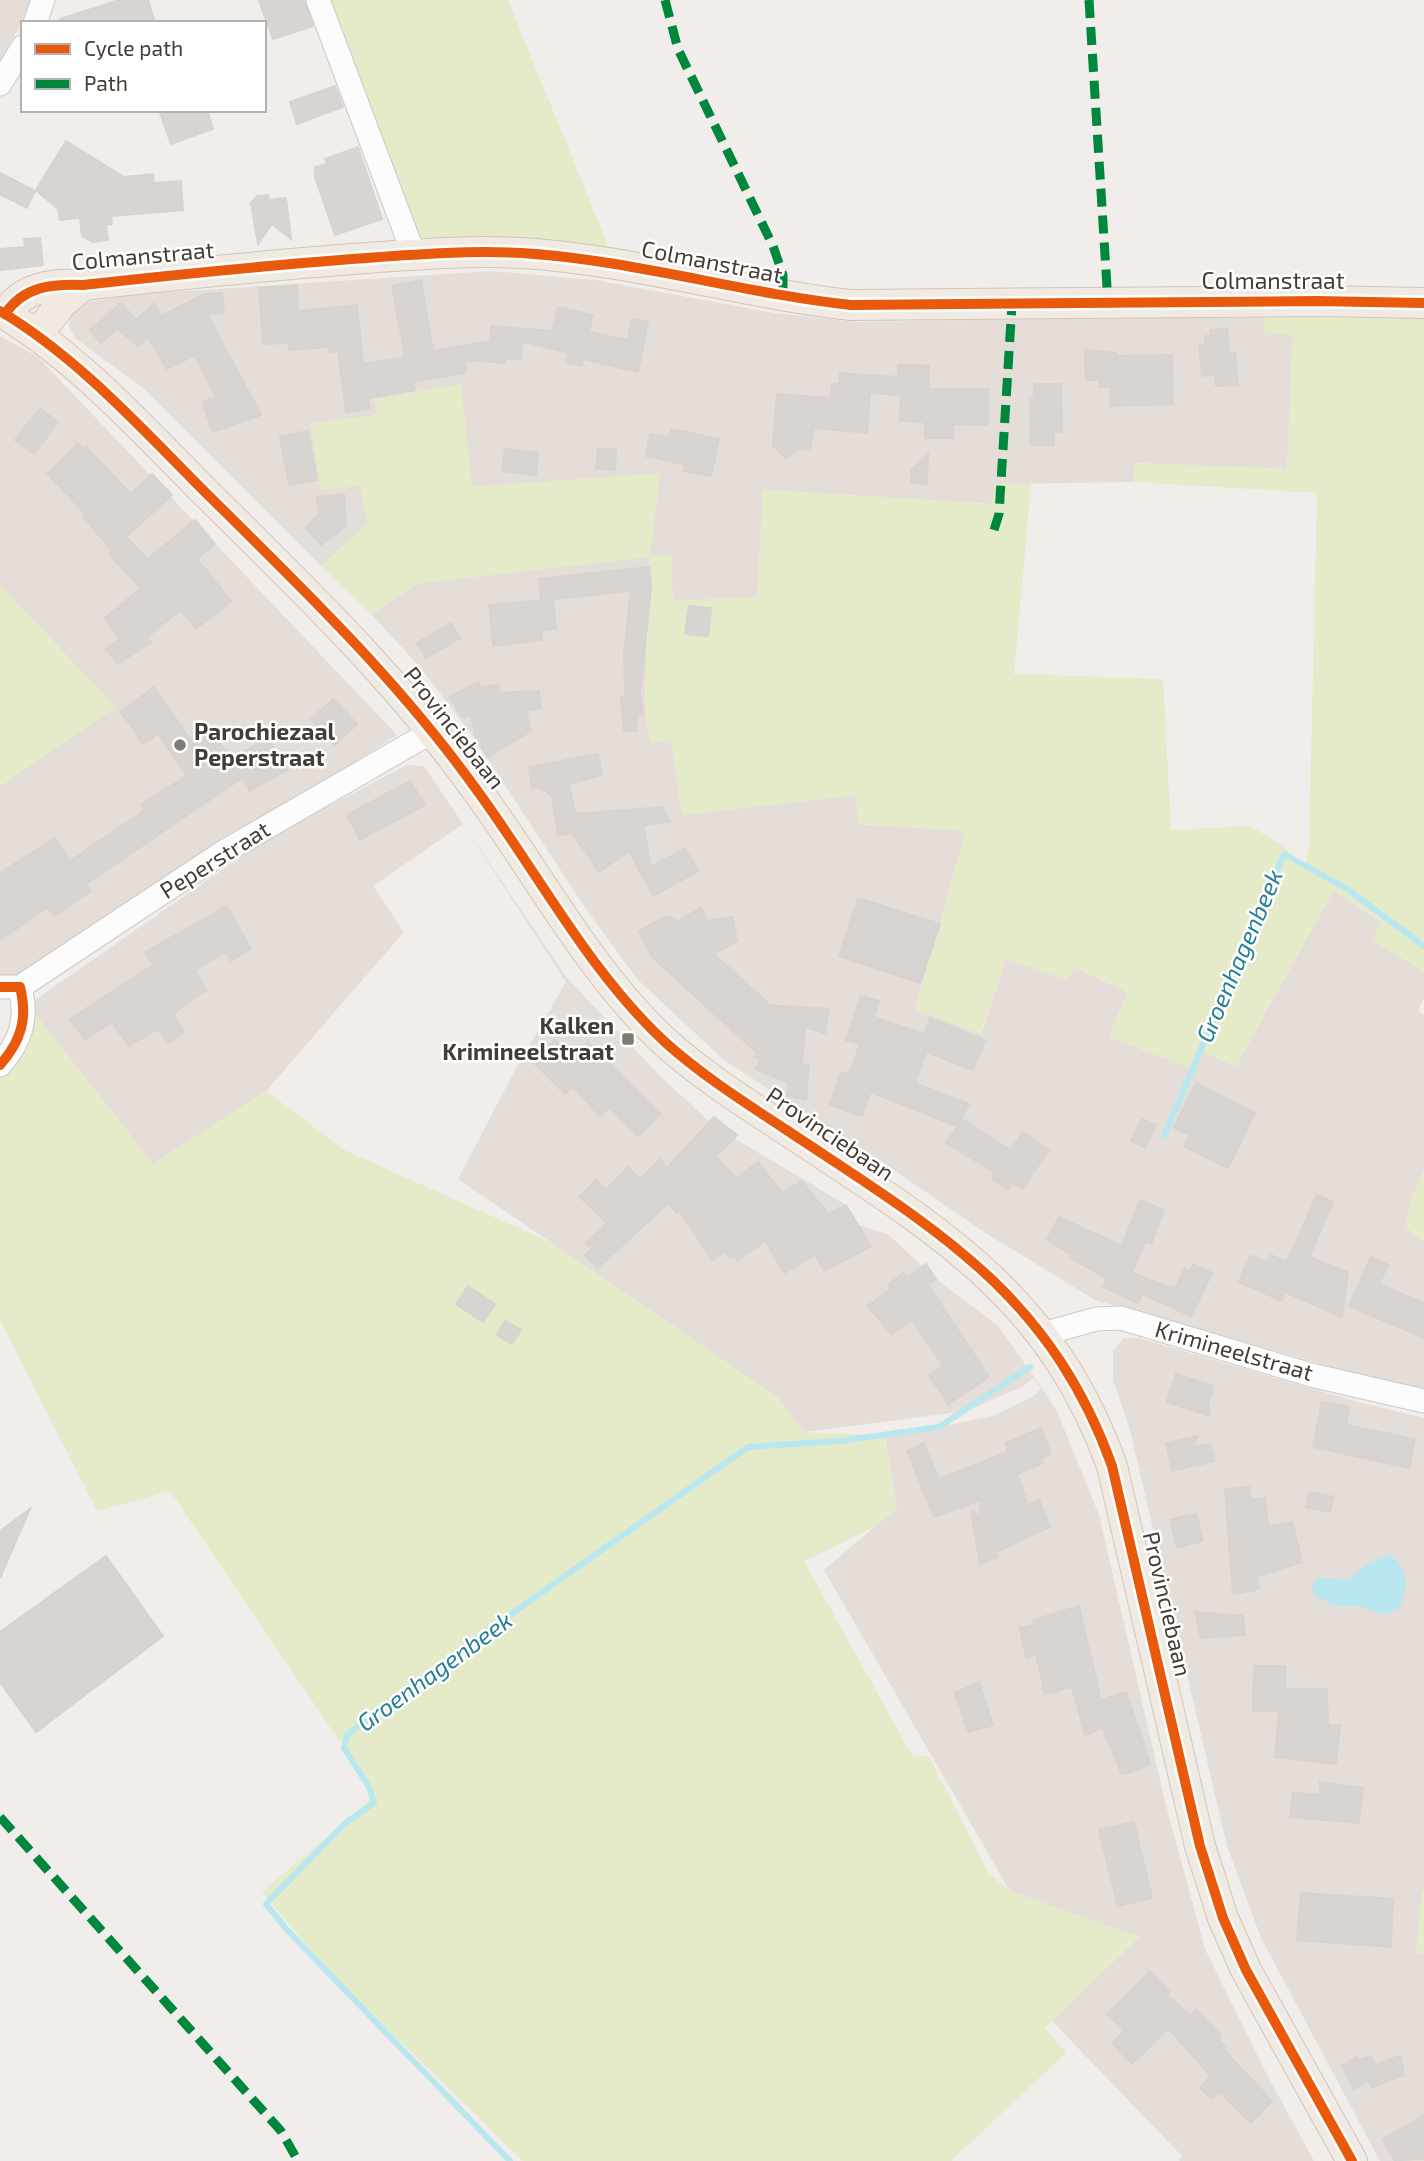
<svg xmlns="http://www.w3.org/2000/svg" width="1424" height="2161" viewBox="0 0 1424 2161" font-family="'Exo 2',sans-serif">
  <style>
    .residential { fill: #e5ddd7 }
    .green { fill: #e5ebc9 }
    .water { fill: #b9e7ef }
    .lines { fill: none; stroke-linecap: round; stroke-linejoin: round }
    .stream { stroke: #b9e7ef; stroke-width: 6 }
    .building { fill: #d8d4d1; stroke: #d8d3d0; stroke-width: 2 }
    .minor-casing { stroke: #cdc9c6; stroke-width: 25 }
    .major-casing { stroke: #d3c4b7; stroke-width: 32 }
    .minor { stroke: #fdfcfc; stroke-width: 23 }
    .major { stroke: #f1eae3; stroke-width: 30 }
    .quiet { stroke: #00873e; stroke-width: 9; stroke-dasharray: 18 9; stroke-linecap: butt }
    .cycleway-casing { stroke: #fff; stroke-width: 15 }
    .cycleway { stroke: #e8590c; stroke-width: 10 }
    .poi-dot { fill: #827a74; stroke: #fff; stroke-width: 2.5 }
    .labels { text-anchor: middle; stroke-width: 5; stroke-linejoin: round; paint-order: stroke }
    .street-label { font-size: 23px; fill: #473c35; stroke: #fff }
    .poi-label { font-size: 23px; font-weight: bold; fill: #473c35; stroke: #fff; text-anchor: start }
    .water-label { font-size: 24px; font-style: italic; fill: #277f94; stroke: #fff }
  </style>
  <rect width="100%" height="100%" fill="#f0edea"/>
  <!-- residential -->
  <g class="residential">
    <polygon points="0,0 33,0 0,63"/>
    <polygon points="492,271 595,280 774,313 856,322 1263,316 1293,335 1287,469 1135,463 1133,482 996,484 993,504 764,490 757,598 672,601 650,557 645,704 650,743 671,739 682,815 856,795 859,824 966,831 915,1009 981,1034 1006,959 1068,979 1073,967 1128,992 1109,1037 1194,1069 1203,1052 1236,1066 1333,891 1382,922 1372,940 1424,971 1424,998 1418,1011 1424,1015 1424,1171 1411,1199 1424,1241 1424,1393 1095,1300 984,1232 872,1155 725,1061 637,979 586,909 474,738 420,667 371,614 418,583 649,557 660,474 471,487 375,399 378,414 360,486 368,523 321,566 143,388 76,339 69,326 69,312 87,302 141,294"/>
    <polygon points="0,336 38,357 397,735 22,976 0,980 0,786 115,707 0,585"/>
    <polygon points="407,765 424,766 567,978 662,1078 709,1121 714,1117 736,1135 734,1138 846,1205 856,1224 889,1235 936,1279 998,1326 1042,1388 1057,1411 1099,1515 1165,1802 1205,1949 1266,2073 1314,2161 1179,2161 1182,2156 1052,2021 1139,1937 1010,1891 824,1570 897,1508 885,1438 993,1416 1032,1397 1041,1389 1034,1378 1023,1386 967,1411 804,1432 777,1397 458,1179 513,1074 566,982 463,824 373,886 404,932 266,1091 153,1164 28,1005 268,838"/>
    <polygon points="1123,1338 1139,1338 1354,1401 1424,1418 1424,1891 1417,1953 1424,1954 1424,2161 1380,2161 1261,1938 1227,1846 1130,1430 1113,1380 1113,1351"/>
  </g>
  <!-- green -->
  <g class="green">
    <polygon points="328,0 508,0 609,248 519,238 407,238"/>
    <polygon points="1263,316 1424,319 1424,971 1372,940 1382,921 1333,891 1236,1066 1203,1052 1194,1069 1109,1037 1128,992 1074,967 1068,980 1006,959 980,1034 915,1009 966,831 859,824 856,795 682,815 671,739 650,744 645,704 649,557 418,583 371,614 321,566 368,523 360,486 321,490 310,423 377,415 375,399 461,384 472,487 660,473 650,556 672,556 673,601 757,597 763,490 992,504 996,484 1031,484 1014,674 1163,679 1171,830 1250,826 1279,843 1305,866 1309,850 1317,493 1133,482 1135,463 1287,469 1293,335 1265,333"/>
    <polygon points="0,585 116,707 0,786"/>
    <polygon points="34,1013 153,1164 266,1091 344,1150 552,1243 777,1397 804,1432 884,1436 897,1508 874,1527 804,1561 913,1757 928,1755 989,1874 1010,1891 1139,1937 1045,2028 1066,2053 951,2161 523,2161 334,1977 262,1892 376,1795 170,1491 97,1511 0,1320 0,1077 21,1054"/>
    <polygon points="1424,1171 1424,1241 1422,1241 1406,1227 1411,1199"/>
    <polygon points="1422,1891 1424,1891 1424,1954 1416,1953"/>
  </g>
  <!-- water -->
  <path class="water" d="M1388,1554C1410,1568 1409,1589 1398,1610L1383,1615L1358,1606H1334L1314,1594L1312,1584L1318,1578L1349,1579L1365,1565Z"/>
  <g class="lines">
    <!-- stream -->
    <g class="stream">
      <polyline points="1164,1136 1284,854 1347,889 1424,946"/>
      <polyline points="510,2161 287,1930 266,1904 344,1824 374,1803 369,1787 344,1748 347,1735 450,1657 748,1447 840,1441 939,1427 1030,1367"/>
    </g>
  </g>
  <!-- building -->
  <g class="building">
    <polygon points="119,0 148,0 154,20 144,23 60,23 60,19"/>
    <polygon points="259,0 304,0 313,26 273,39"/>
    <polygon points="335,86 343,107 297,124 290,102"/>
    <polygon points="159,110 207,110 213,129 171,144"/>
    <polygon points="66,141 124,177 153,174 154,183 181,181 183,210 111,216 112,224 106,225 108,240 93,242 82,236 80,218 60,220 58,209 36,190"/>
    <polygon points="358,147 382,219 335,235 315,177 315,167 327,164 325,159"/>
    <polygon points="0,173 35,191 27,208 0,194"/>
    <polygon points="268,195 269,200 286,198 291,239 272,224 258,244 251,203 257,196"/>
    <polygon points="40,238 43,265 0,270 0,249 25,247 24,239"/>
    <polygon points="421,280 433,351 490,341 491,326 552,331 558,307 593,315 589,332 628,340 632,319 648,322 638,372 583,359 582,366 566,362 568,353 522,341 521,359 505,358 505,363 466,360 465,373 413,382 415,390 368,398 370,408 346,412 338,351 329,352 329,347 289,350 289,343 263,344 259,288 297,285 298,311 357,305 363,364 405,357 392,286"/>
    <polygon points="222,293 224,313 207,314 261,415 213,432 202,402 216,397 195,355 167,369 148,337 138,346 117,329 101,343 90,330 121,303 136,320 155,303 161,316 205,294"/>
    <polygon points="1227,328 1229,354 1235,353 1238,385 1216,386 1215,374 1202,376 1199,346 1206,345 1205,336 1211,336 1210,330"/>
    <polygon points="1085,350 1116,353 1116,356 1172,355 1173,404 1110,406 1110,387 1100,387 1099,380 1086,380"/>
    <polygon points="898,365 929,366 928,389 988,389 988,425 953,424 953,438 925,438 925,422 900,421 901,395 870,393 867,433 814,428 810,450 798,449 786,459 773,445 777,394 831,398 832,384 839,384 840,373 898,377"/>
    <polygon points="1034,384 1061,384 1062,432 1054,432 1054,445 1031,445 1030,398 1034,398"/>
    <polygon points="40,408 58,422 34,454 15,440"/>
    <polygon points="671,429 719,439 711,476 684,471 686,465 646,456 650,434 669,437"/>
    <polygon points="308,431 317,480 289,485 280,437"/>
    <polygon points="78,444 84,450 86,447 131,494 152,474 172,495 126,537 148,559 195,520 215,544 197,559 231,601 196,629 181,610 147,637 151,642 118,664 106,649 119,639 105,618 141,588 109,554 112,551 83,516 86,514 47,474"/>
    <polygon points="598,448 616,450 615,470 596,468"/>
    <polygon points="505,449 538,453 536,475 502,471"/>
    <polygon points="928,454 927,484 911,483 911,470"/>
    <polygon points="344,494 346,525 321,545 306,527 320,513 316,497"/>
    <polygon points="649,567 651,587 640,695 643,714 638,715 636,731 624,730 621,698 625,698 624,651 631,591 553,599 556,629 541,631 542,640 493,646 489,605 541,600 539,579"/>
    <polygon points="689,606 711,608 708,636 685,634"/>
    <polygon points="451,623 460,638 426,658 417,643"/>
    <polygon points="478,682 481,687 499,685 499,693 539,691 541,708 526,711 531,731 487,757 476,739 471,715 462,717 450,697"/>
    <polygon points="154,687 190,739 209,727 231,759 268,738 287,770 250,791 242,778 86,884 91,891 54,916 48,907 0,940 0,873 55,838 70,861 145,810 141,804 187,776 158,734 143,744 121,712"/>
    <polygon points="333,699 357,724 335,745 311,719"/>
    <polygon points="598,754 602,775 569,784 575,814 662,807 670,822 643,825 651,867 685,848 698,871 653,896 629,851 599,872 572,833 558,835 552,796 540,787 532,788 529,767"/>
    <polygon points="410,781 425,805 360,840 347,815"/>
    <polygon points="858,898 940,924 920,983 839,956"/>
    <polygon points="227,906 251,949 231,961 226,952 195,970 206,990 173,1014 184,1032 168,1043 158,1029 128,1046 112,1022 85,1040 70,1019 153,965 145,952"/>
    <polygon points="701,908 708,921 733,917 737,941 714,954 767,1002 766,1005 829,1009 825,1033 805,1027 802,1064 809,1065 806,1099 787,1097 789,1083 756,1069 760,1059 754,1057 756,1052 653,958 639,931 667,916 678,921"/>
    <polygon points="861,996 879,1001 874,1017 924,1034 930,1018 985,1040 973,1070 926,1052 915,1083 969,1104 957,1126 870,1092 862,1116 830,1105 841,1072 849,1075 860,1044 846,1040"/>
    <polygon points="555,1040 573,1057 588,1042 660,1114 638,1136 609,1107 600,1116 573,1087 565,1094 533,1062"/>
    <polygon points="1196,1083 1255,1113 1228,1168 1184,1146 1190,1135 1174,1127"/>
    <polygon points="714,1117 737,1135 716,1156 736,1179 758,1162 782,1193 802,1181 828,1214 846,1205 871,1246 824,1271 815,1255 784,1273 766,1241 737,1260 735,1255 730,1258 726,1252 712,1260 679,1210 677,1213 667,1204 598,1268 585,1255 592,1249 586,1243 607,1223 580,1197 596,1180 606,1190 628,1167 640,1179 660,1159 667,1168"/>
    <polygon points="962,1119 1010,1150 1023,1132 1049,1150 1022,1189 1012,1183 1008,1189 992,1179 994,1172 946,1143"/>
    <polygon points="1142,1119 1156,1125 1145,1148 1131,1141"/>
    <polygon points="1317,1195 1333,1202 1309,1257 1348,1272 1342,1317 1285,1292 1282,1301 1239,1282 1250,1255 1267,1262 1271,1255 1287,1262"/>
    <polygon points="1140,1200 1164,1210 1151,1244 1145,1242 1132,1273 1175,1289 1185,1268 1190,1271 1193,1264 1212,1273 1191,1316 1142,1294 1138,1303 1103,1287 1107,1278 1070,1258 1072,1255 1047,1240 1059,1217 1122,1246"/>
    <polygon points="1371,1257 1388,1265 1379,1284 1424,1303 1424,1338 1349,1306"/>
    <polygon points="926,1264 936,1279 928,1285 989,1377 948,1404 929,1375 943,1366 912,1320 891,1334 868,1306 891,1289 888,1285 903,1273 907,1278"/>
    <polygon points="468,1286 495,1304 483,1322 456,1304"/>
    <polygon points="505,1321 521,1330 512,1344 497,1335"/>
    <polygon points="1176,1374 1214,1386 1208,1405 1210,1416 1167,1402"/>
    <polygon points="1322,1402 1350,1407 1346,1425 1415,1439 1409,1468 1313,1447"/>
    <polygon points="1041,1428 1051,1454 1041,1458 1043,1463 1017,1474 1028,1505 1039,1500 1050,1527 996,1552 998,1557 980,1564 971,1512 974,1511 978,1519 982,1500 934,1517 907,1451 924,1443 939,1479 1008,1452 1005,1443"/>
    <polygon points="1198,1436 1194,1447 1210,1444 1215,1461 1172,1471 1166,1443"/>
    <polygon points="1249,1487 1251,1500 1265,1498 1268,1527 1292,1522 1302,1562 1256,1577 1259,1589 1233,1594 1225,1489"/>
    <polygon points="1309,1492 1334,1497 1330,1512 1306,1507"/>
    <polygon points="30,1509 0,1578 0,1531"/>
    <polygon points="1196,1514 1203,1541 1177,1547 1170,1520"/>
    <polygon points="106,1556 163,1636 36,1732 0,1682 0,1632"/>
    <polygon points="1079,1606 1101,1700 1126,1692 1143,1741 1150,1765 1131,1772 1122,1774 1103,1728 1085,1735 1072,1687 1045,1694 1036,1653 1026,1658 1020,1628 1034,1625 1033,1620"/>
    <polygon points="1195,1612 1243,1616 1245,1635 1201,1638"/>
    <polygon points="1254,1666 1285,1666 1285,1689 1327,1689 1328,1725 1340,1725 1336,1764 1275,1757 1279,1711 1253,1711"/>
    <polygon points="979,1682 993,1725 968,1732 955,1693"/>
    <polygon points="1320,1782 1363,1788 1359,1823 1290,1817 1293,1792 1320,1795"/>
    <polygon points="1134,1822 1152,1898 1118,1906 1099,1830"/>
    <polygon points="1301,1893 1393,1899 1391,1947 1297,1940"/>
    <polygon points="1150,1972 1170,1992 1167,1995 1191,2016 1196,2010 1221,2035 1218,2039 1226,2047 1223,2049 1272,2101 1251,2123 1219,2092 1212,2099 1200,2088 1211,2076 1168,2028 1132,2064 1112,2043 1124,2031 1107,2014"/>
    <polygon points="1371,2056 1374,2065 1400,2056 1404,2075 1372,2087 1368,2081 1354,2089 1342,2066 1357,2057 1359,2060"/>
    <polygon points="1424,2116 1424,2158 1395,2161 1383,2139"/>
  </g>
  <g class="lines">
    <defs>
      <g id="minor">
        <polyline points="318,0 414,255"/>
        <polyline points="35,23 43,0"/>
        <polyline points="0,84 23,47"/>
        <polyline points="0,987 20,987 222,853 433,731"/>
        <path d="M0,1065C21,1041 28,1019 20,987"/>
        <polyline points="1043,1334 1096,1319 1121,1318 1311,1375 1424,1401"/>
      </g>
      <g id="major">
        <path d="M0,311C79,358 143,430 207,494C302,588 398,680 476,789C538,873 589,972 666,1043C703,1076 744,1102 785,1129C932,1227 1049,1291 1112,1466L1200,1846L1223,1918L1246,1970L1352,2161"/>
        <path d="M5,314C24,286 51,284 83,285C172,275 262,266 352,259C408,255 465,250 522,253C633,260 741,293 851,305L1316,301L1424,303"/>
        <polyline points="37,335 61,304 83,285"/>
      </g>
    </defs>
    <!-- minor casing -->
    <use href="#minor" class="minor-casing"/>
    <!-- major casing -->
    <use href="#major" class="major-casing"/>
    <!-- minor -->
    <use href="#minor" class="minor"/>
    <!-- major -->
    <use href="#major" class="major"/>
    <!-- quiet -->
    <g class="quiet">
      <polyline points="665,0 678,49 773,246 783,275 783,298"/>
      <polyline points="1089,0 1108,303"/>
      <polyline points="994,530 999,514 1012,304"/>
      <polyline points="0,1817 281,2131 298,2161"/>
    </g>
    <defs>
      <g id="cycleway">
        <path d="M0,311C79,358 143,430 207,494C302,588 398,680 476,789C538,873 589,972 666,1043C703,1076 744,1102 785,1129C932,1227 1049,1291 1112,1466L1200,1846L1223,1918L1246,1970L1352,2161"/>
        <path d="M5,314C24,286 51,284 83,285C172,275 262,266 352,259C408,255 465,250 522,253C633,260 741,293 851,305L1316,301L1424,303"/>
        <path d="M0,987H20C28,1019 21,1041 0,1065"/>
      </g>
    </defs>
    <!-- cycleway casing -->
    <use href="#cycleway" class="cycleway-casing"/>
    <!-- cycleway -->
    <use href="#cycleway" class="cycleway"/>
  </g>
  <!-- markers -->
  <g class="poi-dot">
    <circle cx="180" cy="745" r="7"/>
    <rect x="621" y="1032" width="14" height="14" rx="3.5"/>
  </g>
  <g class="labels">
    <!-- street labels -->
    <g class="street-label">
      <text transform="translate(143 256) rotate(-5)" y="8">Colmanstraat</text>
      <text transform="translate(712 262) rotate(11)" y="8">Colmanstraat</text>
      <text x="1273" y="289">Colmanstraat</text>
      <text transform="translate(454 728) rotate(52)" y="8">Provinciebaan</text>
      <text transform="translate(215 860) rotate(-32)" y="8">Peperstraat</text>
      <text transform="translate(830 1134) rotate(34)" y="8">Provinciebaan</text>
      <text transform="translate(1234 1351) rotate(16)" y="8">Krimineelstraat</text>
      <text transform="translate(1167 1604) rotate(77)" y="8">Provinciebaan</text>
    </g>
    <!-- poi labels -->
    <g class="poi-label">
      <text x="194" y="740">Parochiezaal<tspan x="194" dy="26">Peperstraat</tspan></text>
      <text x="614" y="1034" text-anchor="end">Kalken<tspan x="614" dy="26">Krimineelstraat</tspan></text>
    </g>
    <!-- water labels -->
    <g class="water-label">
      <text transform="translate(1240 956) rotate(-67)" y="8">Groenhagenbeek</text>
      <text transform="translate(435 1672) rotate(-36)" y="8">Groenhagenbeek</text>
    </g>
  </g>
  <!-- legend -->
  <rect x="21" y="21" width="245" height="91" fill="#ffffff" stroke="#b5b1ae" stroke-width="2"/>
  <rect x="35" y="44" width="35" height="10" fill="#e8590c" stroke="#b5b1ae" stroke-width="2"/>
  <text x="84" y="56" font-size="21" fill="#473c35">Cycle path</text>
  <rect x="35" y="79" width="35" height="10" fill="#00873e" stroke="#b5b1ae" stroke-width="2"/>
  <text x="84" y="91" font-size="21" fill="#473c35">Path</text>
</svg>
